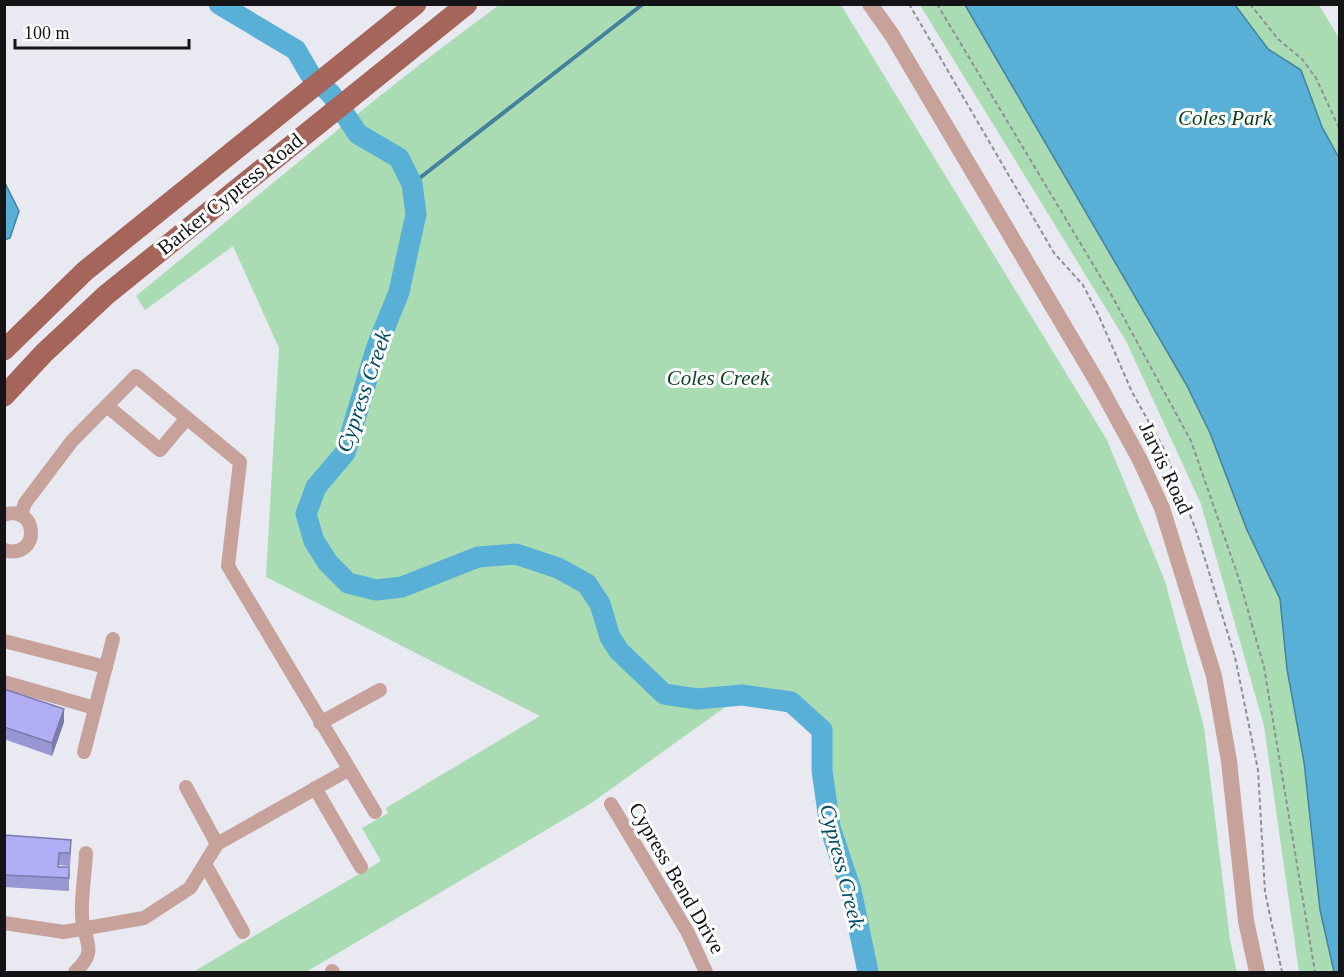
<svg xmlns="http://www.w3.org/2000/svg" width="1344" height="977" viewBox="0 0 1344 977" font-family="Georgia,serif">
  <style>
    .green { fill: #aadcb3 }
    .water { fill: #59b0d7; stroke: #44819d; stroke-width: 1.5 }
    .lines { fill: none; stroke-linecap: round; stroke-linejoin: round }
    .stream { stroke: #44819d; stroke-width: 4 }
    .river { stroke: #59b0d7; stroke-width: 21 }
    .path { stroke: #8e8f95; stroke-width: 2; stroke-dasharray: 4.5 3; stroke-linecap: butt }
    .minor { stroke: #c7a29b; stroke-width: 14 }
    .tertiary { stroke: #c7a29b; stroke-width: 16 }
    .primary { stroke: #a5655a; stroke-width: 21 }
    .wall { fill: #9896d3 }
    .shaded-wall { fill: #7c7aac }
    .building { fill: #b1aef5; stroke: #7c7aac; stroke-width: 1.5 }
    .labels { text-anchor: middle; stroke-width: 6; stroke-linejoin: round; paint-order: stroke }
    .park-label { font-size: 21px; font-style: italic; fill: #0c3e1b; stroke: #fff }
    .street-label { font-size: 21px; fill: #141417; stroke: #fff }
    .water-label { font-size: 22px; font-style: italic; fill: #004c67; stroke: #fff }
  </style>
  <rect width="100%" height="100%" fill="#e8e9f1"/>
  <!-- green -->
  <g class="green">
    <path d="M499,5H841L1107,440L1165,581L1204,727L1230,940L1237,972H868L851,890L830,827L822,770V730L791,702L742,695L590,804L306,972H193L381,861L362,828L388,813L386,808L540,716L266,577L279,348L233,246L145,310L136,296C256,198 374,96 499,5Z"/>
    <polygon points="920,5 1319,5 1339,38 1339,972 1299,972 1264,726 1201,504 1126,341"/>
  </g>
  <!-- water -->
  <g class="water">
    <polygon points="965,5 1235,5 1268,49 1301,70 1322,127 1339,158 1339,972 1334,972 1320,910 1304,762 1287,669 1280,599 1247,530 1210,433 1186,384"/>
    <polygon points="5,183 19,211 10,238 5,240"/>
  </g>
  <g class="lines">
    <!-- stream -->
    <polyline class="stream" points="412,184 643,4"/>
    <!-- river -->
    <polyline class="river" points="219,4 296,50 310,74 331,94 358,134 399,158 412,184 416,214 399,292 376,349 345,453 316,487 306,514 314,541 328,563 348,583 376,590 402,587 478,557 516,554 558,568 587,584 600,604 610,637 619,651 664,694 697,699 742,695 791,702 822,730 822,770 830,827 851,890 868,972"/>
    <!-- path -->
    <g class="path">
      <polyline points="909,4 1054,253 1083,285 1098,314 1132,392 1164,449 1196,530 1235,657 1258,770 1265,892 1282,972"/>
      <polyline points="937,4 1112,296 1191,441 1239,579 1264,667 1315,972"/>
      <polyline points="1250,4 1278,39 1302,59 1316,78 1340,130"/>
    </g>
    <!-- minor -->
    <g class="minor">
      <polyline points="107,406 160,450 187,418"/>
      <path d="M4,515C39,503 41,561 4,550"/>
      <polyline points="21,515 25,503 72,441 136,376 240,462 228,566 375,812"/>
      <polyline points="4,641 106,667"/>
      <polyline points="4,682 95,708"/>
      <polyline points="320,723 380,690"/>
      <polyline points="84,752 113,639"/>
      <polyline points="186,787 217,844"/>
      <polyline points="315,788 361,867"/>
      <polyline points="611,804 688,933 706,972"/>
      <polyline points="205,864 243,932"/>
      <polyline points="4,923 64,932 144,918 190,888 217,844 348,770"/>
      <polyline points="332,971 333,972"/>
      <path d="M75,972C100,949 83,942 82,916C81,896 85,874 86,853"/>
    </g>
    <!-- tertiary -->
    <polyline class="tertiary" points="870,4 892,35 1099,385 1140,460 1162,508 1214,676 1229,761 1246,921 1257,972"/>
    <!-- primary -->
    <g class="primary">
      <polyline points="4,350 85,271 416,4"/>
      <polyline points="4,396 44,353 106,295 467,4"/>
    </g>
  </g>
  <!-- wall -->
  <g class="wall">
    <polygon points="4,689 64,722 52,756 4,739"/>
    <polygon points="4,835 71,853 70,866 59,865 59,867 69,867 69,891 4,887"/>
  </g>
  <!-- shaded-wall -->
  <polygon class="shaded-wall" points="64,709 64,722 52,756 52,743"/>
  <!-- building -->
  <g class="building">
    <polygon points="4,689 64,709 52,743 4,727"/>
    <polygon points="4,835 71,840 70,853 59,853 58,867 69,867 69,878 4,875"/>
  </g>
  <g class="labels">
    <!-- park labels -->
    <g class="park-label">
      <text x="1225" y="125">Coles Park</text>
      <text x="718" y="385">Coles Creek</text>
    </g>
    <!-- street labels -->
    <g class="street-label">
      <text transform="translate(230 194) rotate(-39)" y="7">Barker Cypress Road</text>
      <text transform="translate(1166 468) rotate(65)" y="7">Jarvis Road</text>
      <text transform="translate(677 878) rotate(60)" y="7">Cypress Bend Drive</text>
    </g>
    <!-- water labels -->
    <g class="water-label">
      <text transform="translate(363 391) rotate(-71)" y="8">Cypress Creek</text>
      <text transform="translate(843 866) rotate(76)" y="8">Cypress Creek</text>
    </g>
  </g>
  <!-- border -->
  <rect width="1344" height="977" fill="none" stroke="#141417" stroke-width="12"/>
  <!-- scale -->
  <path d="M15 39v9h174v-9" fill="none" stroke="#141417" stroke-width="3"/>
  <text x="24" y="39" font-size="18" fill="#141417" stroke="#ffffff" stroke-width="4.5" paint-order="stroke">100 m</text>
</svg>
